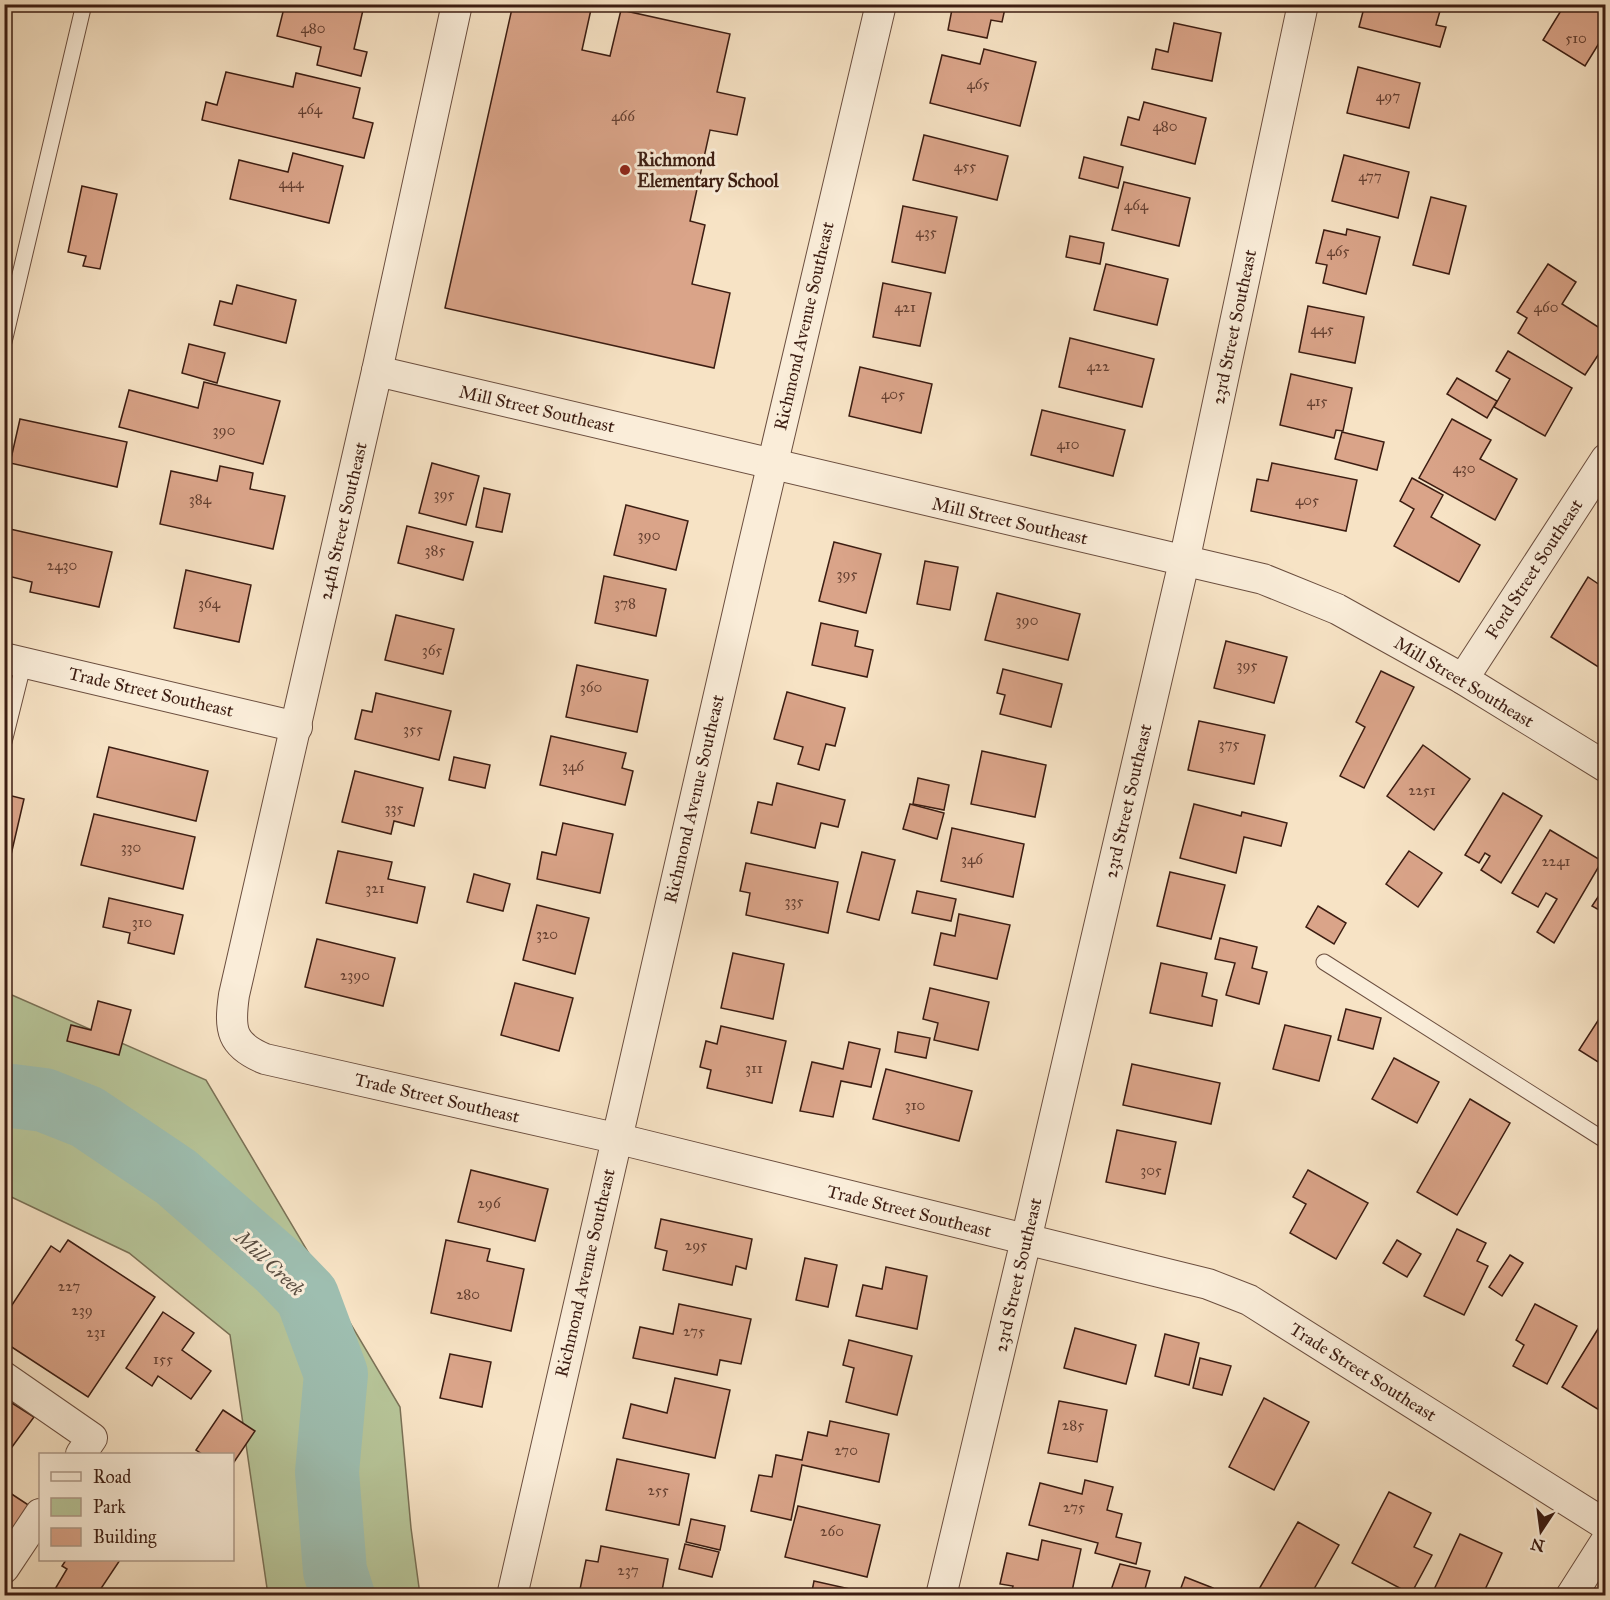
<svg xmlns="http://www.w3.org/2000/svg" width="1610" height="1600" viewBox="0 0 1610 1600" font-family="'IM FELL Great Primer',serif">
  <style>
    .green { fill: #b7c599; stroke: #7a7156; stroke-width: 1.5 }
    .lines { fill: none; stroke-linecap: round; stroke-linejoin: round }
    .river { stroke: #9ebeb0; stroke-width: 64 }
    .building { fill: #daa489; stroke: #3c1d12; stroke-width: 1.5 }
    .service-casing { stroke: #6b4e3f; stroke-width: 17 }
    .minor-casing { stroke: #6b4e3f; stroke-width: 32 }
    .service { stroke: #faedd9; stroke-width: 15 }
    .minor { stroke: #faedd9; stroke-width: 30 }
    .poi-dot { fill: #8f2418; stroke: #faedd9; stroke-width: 2 }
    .labels { text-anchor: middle; stroke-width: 6; stroke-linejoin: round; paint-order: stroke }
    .number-label { font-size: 15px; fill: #643f30 }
    .poi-label { font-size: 18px; font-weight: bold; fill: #3c1d12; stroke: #faedd9; text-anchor: start }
    .street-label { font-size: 18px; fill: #3c1d12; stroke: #faedd9 }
    .water-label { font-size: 20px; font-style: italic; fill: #594d41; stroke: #faedd9 }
  </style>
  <rect width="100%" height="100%" fill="#f7e3c5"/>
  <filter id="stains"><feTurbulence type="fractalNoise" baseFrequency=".00333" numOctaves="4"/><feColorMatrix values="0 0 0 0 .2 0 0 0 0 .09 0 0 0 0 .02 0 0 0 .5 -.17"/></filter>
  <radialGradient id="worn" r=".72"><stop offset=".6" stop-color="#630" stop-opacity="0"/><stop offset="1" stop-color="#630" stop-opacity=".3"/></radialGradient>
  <!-- green -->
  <polygon class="green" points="5,992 206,1080 400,1407 411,1528 420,1595 268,1595 230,1335 129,1253 5,1194"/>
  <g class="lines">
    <!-- river -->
    <polyline class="river" points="4,1097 12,1096 44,1100 87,1117 176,1177 279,1267 307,1296 336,1374 327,1472 335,1571 343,1596"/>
  </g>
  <!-- building -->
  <g class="building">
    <polygon points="285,4 342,4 363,10 354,49 367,52 361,76 317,65 321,47 277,36"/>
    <polygon points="513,4 592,5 582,50 610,56 621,10 730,34 717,92 745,98 737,135 710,130 690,221 705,225 692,284 730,293 714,368 445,308"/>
    <polygon points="953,4 1006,4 1002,22 991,20 987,38 948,30"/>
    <polygon points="1365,4 1442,4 1436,25 1446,27 1440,47 1359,27"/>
    <polygon points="1565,4 1606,4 1606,32 1585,66 1543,40"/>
    <polygon points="1174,23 1221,33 1212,81 1152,69 1156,49 1168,52"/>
    <polygon points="984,49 1036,62 1020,126 930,103 942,55 980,64"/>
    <polygon points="1358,67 1420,83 1409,128 1347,113"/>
    <polygon points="226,72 293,87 296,73 360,88 353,118 373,123 364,158 202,120 206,102 217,105"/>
    <polygon points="1144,102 1206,118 1195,164 1121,145 1128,117 1139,120"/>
    <polygon points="924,135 1008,156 997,200 913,180"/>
    <polygon points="293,153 343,166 329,223 230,199 239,160 288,172"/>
    <polygon points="1344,155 1409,172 1398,218 1332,201"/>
    <polygon points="1084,157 1123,167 1118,188 1079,178"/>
    <polygon points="1124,182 1190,198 1179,246 1112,230"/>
    <polygon points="82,186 117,194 100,269 83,266 86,256 68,252"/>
    <polygon points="1431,197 1466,206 1449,274 1413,265"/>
    <polygon points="903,206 957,217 945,273 892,262"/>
    <polygon points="1347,229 1380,237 1366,294 1323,283 1327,265 1316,263 1324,230 1346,235"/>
    <polygon points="1070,236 1104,243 1100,264 1066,257"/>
    <polygon points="1106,264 1168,279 1157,325 1094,310"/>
    <polygon points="1548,264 1576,282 1562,304 1606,332 1606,343 1585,375 1518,333 1527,318 1517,312"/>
    <polygon points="883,283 931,293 920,346 873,337"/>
    <polygon points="237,285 296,300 286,343 214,325 220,301 232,304"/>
    <polygon points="1308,306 1364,317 1355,363 1299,352"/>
    <polygon points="1070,338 1154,359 1142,407 1059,387"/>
    <polygon points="189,344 225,353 217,383 182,373"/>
    <polygon points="1508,351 1572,388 1545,436 1494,407 1510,379 1496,371"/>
    <polygon points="860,367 932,384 921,433 849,416"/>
    <polygon points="1291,374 1352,388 1343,431 1336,430 1334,438 1280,425"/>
    <polygon points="1457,378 1497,401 1487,418 1447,394"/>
    <polygon points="204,382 280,401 263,464 119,427 129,390 198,408"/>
    <polygon points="1042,410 1125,430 1113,476 1031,455"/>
    <polygon points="20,419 127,442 117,487 10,463"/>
    <polygon points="1452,419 1491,440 1480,459 1517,479 1495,520 1419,478"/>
    <polygon points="1342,432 1384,442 1377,470 1335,459"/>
    <polygon points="432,463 479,476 466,525 419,513"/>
    <polygon points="1272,463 1357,480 1346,531 1251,511 1257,479 1268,481"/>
    <polygon points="220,466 253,473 250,489 285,496 273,549 160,524 171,471 217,481"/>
    <polygon points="1412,478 1443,495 1431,517 1480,545 1459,582 1394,546 1414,509 1400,501"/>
    <polygon points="484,488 510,494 502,532 476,527"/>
    <polygon points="626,505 688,521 676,570 614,555"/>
    <polygon points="407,526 473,542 463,580 398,563"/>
    <polygon points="10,529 112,552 99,607 30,592 32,582 4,575 4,554"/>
    <polygon points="834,542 881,554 866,613 819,601"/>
    <polygon points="925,561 958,567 950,610 917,604"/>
    <polygon points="186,570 251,585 239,642 174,628"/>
    <polygon points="604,576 666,589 656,636 595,623"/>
    <polygon points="1606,576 1606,659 1600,668 1551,637 1588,577 1600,585"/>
    <polygon points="997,593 1080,614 1068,660 985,640"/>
    <polygon points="396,615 454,629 443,674 385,660"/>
    <polygon points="821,623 858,631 855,646 873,650 867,677 812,665"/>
    <polygon points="1226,641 1287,657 1274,703 1214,688"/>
    <polygon points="577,665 648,680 637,732 566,717"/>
    <polygon points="1003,669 1062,684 1051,727 1000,714 1005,695 997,693"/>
    <polygon points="1381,671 1414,687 1364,788 1340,776 1365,727 1356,722"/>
    <polygon points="787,692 845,708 835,746 826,744 819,770 798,764 803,747 774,739"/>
    <polygon points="376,693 451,711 439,760 355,739 362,710 372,712"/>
    <polygon points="1199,721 1265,735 1254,784 1188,770"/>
    <polygon points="551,736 626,753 622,768 633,771 625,805 540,785"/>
    <polygon points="1423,745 1470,779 1434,830 1387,796"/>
    <polygon points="109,747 208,771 196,821 97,797"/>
    <polygon points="982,751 1046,765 1035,817 971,804"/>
    <polygon points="454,757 490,765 485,788 449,780"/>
    <polygon points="355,771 423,788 414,826 394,821 391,834 342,822"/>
    <polygon points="918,778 949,785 944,810 913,804"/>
    <polygon points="777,783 845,800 838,827 821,823 815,848 751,833 758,802 772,805"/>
    <polygon points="1503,793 1542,816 1501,883 1481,870 1490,856 1485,853 1479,863 1465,855"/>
    <polygon points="4,794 24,799 4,885"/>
    <polygon points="910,804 944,813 937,839 903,829"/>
    <polygon points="1194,804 1241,816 1242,812 1287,823 1281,846 1244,837 1236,873 1180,858"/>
    <polygon points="94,814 195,837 183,889 81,865"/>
    <polygon points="563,823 613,834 600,893 537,879 542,852 556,855"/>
    <polygon points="952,828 1024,844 1013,897 941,881"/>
    <polygon points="1550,830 1602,861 1554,943 1537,932 1557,899 1546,893 1538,907 1512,893"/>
    <polygon points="338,851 392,862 388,879 425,887 417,923 326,903"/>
    <polygon points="1409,851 1442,873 1418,907 1386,884"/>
    <polygon points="862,852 895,860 879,920 847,912"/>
    <polygon points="746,863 838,882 828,933 746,915 750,893 740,891"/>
    <polygon points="1170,872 1225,885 1211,939 1157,926"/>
    <polygon points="474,874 510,884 503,911 467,902"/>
    <polygon points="1606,885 1606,914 1592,906"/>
    <polygon points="917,891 956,899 951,921 912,913"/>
    <polygon points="109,898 183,915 174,954 128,943 130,933 103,927"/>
    <polygon points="537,905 589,918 575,974 523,960"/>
    <polygon points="1318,906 1346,923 1334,944 1306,927"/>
    <polygon points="959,914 1010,925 997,979 934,965 941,933 955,936"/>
    <polygon points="1220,938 1257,947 1252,968 1267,972 1259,1004 1226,995 1235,963 1215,959"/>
    <polygon points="317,939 395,958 383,1006 305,987"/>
    <polygon points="733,953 784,964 773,1019 721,1008"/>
    <polygon points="1161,963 1207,973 1202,996 1217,1000 1212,1026 1150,1013"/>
    <polygon points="515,983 573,998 559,1051 501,1035"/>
    <polygon points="930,988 989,1002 978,1050 934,1040 938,1023 923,1019"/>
    <polygon points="98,1001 131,1010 119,1055 67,1041 71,1025 91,1030"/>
    <polygon points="1346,1009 1381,1018 1373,1049 1338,1040"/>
    <polygon points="1599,1019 1606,1023 1606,1067 1579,1050"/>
    <polygon points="1285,1025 1331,1036 1319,1081 1273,1069"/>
    <polygon points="721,1026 786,1041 772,1103 707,1088 711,1070 700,1067 706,1041 717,1044"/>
    <polygon points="898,1032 930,1038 926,1058 895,1052"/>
    <polygon points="849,1042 880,1049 871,1087 841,1081 833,1117 800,1111 812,1062 843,1069"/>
    <polygon points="1394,1058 1439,1082 1417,1123 1372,1099"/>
    <polygon points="1132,1064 1220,1083 1211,1124 1123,1105"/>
    <polygon points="886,1069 972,1091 959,1141 873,1119"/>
    <polygon points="1470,1099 1510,1123 1457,1215 1417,1192"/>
    <polygon points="1117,1130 1176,1142 1165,1194 1106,1182"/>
    <polygon points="471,1170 548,1189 535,1241 458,1222"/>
    <polygon points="1308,1170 1368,1203 1336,1259 1290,1233 1306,1204 1293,1197"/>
    <polygon points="661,1219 752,1239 746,1269 736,1266 732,1285 663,1270 667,1251 655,1248"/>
    <polygon points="1457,1229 1486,1243 1477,1261 1488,1266 1464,1315 1424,1296"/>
    <polygon points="68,1240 155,1297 88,1397 4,1342 4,1317 51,1246 60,1252"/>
    <polygon points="446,1240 490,1249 487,1261 524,1269 511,1331 431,1313"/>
    <polygon points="1397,1240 1421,1254 1407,1277 1383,1263"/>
    <polygon points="1510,1255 1523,1263 1502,1296 1489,1287"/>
    <polygon points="805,1258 837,1265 828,1307 796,1300"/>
    <polygon points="886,1267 927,1276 917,1329 856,1316 863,1285 882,1289"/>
    <polygon points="679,1304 751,1319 741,1364 720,1360 717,1375 633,1358 640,1327 673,1334"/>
    <polygon points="1535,1304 1577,1326 1547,1384 1513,1366 1524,1345 1516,1340"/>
    <polygon points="163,1312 194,1333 182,1350 211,1371 191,1399 158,1376 152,1386 126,1368"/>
    <polygon points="1606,1316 1606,1410 1604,1413 1562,1387"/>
    <polygon points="1075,1328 1136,1345 1126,1384 1064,1368"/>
    <polygon points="1165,1334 1199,1343 1189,1385 1155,1376"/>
    <polygon points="849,1340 912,1356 897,1415 846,1402 854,1368 843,1365"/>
    <polygon points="450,1354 491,1362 482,1407 440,1398"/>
    <polygon points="1200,1358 1231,1366 1222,1395 1193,1388"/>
    <polygon points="675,1378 730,1390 715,1458 623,1438 631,1404 667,1413"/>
    <polygon points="4,1398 34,1417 12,1447 4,1442"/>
    <polygon points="1264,1398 1309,1422 1274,1490 1229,1467"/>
    <polygon points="1059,1401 1107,1410 1097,1462 1048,1453"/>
    <polygon points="223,1410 255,1431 232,1465 232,1454 202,1454 196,1450"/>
    <polygon points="830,1421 889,1434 879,1482 802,1465 791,1520 751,1511 759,1475 772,1477 776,1455 802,1460 808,1432 827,1436"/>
    <polygon points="617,1459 689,1474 679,1525 606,1510"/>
    <polygon points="1085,1480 1113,1487 1107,1510 1122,1514 1116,1537 1141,1543 1136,1564 1095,1553 1098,1543 1029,1525 1040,1483 1082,1494"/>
    <polygon points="4,1489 36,1510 18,1538 4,1529"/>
    <polygon points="1389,1492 1431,1513 1414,1547 1432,1555 1411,1594 1352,1563"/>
    <polygon points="798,1506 880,1525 867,1577 785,1557"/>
    <polygon points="691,1519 725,1526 720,1550 686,1542"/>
    <polygon points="1298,1522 1339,1545 1310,1596 1255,1596"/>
    <polygon points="1460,1534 1502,1553 1482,1596 1431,1596"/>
    <polygon points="1042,1540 1081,1549 1071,1596 1010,1596 1013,1586 1000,1584 1007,1553 1038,1560"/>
    <polygon points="685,1544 719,1552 712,1577 679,1569"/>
    <polygon points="601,1546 668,1559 661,1596 579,1594 586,1560 598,1562"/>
    <polygon points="66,1560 120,1560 96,1596 64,1596 55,1589 67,1569 62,1566"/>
    <polygon points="1120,1564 1150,1571 1143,1596 1109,1596"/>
    <polygon points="1185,1577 1213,1588 1210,1596 1178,1596"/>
    <polygon points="814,1581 859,1591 858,1596 811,1596"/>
  </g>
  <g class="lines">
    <defs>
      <g id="service">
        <polyline points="4,342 84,4"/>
        <polyline points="4,742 24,662"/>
        <polyline points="1324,962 1606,1141"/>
      </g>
      <g id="minor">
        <path d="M457,4L377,371L234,995C229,1030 231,1045 265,1059L615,1138L1208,1284L1249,1300L1606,1525"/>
        <polyline points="377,371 1263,579 1337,609 1463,679 1606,767"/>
        <polyline points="4,658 297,727"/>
        <polyline points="1463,679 1606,459"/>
        <polyline points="4,1377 92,1438 81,1454"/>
        <polyline points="4,1568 40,1514"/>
        <path d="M512,1596C632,1064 755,534 881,4"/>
        <polyline points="941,1596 1026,1240 1184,562 1303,4"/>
        <polyline points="1571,1596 1606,1541"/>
      </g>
    </defs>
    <!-- service casing -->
    <use href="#service" class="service-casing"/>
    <!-- minor casing -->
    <use href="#minor" class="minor-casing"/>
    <!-- service -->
    <use href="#service" class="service"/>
    <!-- minor -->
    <use href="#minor" class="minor"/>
  </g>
  <!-- markers -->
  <circle class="poi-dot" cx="625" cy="170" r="6"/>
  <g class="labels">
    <!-- number labels -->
    <g class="number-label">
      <text x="313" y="33">480</text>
      <text x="1576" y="43">510</text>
      <text x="978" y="89">465</text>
      <text x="1388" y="101">497</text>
      <text x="310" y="114">464</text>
      <text x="623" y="121">466</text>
      <text x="1165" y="131">480</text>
      <text x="965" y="171">455</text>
      <text x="1370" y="181">477</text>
      <text x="291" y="188">444</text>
      <text x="1136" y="210">464</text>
      <text x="926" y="237">435</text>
      <text x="1338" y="256">465</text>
      <text x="905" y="312">421</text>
      <text x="1546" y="312">460</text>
      <text x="1322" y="334">445</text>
      <text x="1098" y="371">422</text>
      <text x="893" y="399">405</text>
      <text x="1317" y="406">415</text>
      <text x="224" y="435">390</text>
      <text x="1068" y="449">410</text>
      <text x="1464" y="473">430</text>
      <text x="444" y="499">395</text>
      <text x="200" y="504">384</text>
      <text x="1307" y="505">405</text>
      <text x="649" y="540">390</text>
      <text x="435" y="555">385</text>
      <text x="62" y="570">2430</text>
      <text x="847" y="579">395</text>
      <text x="209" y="608">364</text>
      <text x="625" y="608">378</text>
      <text x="1027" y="625">390</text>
      <text x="432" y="655">365</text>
      <text x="1247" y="670">395</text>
      <text x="591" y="692">360</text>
      <text x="413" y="734">355</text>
      <text x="1229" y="749">375</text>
      <text x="573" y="771">346</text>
      <text x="1422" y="795">2251</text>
      <text x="394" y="813">335</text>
      <text x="131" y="852">330</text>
      <text x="972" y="864">346</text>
      <text x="1556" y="866">2241</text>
      <text x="375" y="893">321</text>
      <text x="794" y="906">335</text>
      <text x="142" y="927">310</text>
      <text x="547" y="939">320</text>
      <text x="355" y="980">2390</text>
      <text x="754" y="1073">311</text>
      <text x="915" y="1110">310</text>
      <text x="1151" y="1175">305</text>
      <text x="489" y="1208">296</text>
      <text x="696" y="1250">295</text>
      <text x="69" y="1291">227</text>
      <text x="468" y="1299">280</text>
      <text x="82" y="1315">239</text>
      <text x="694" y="1336">275</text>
      <text x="96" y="1337">231</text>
      <text x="163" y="1364">155</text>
      <text x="1073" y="1430">285</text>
      <text x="846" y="1455">270</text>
      <text x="658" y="1495">255</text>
      <text x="1074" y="1512">275</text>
      <text x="832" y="1536">260</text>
      <text x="628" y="1575">237</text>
    </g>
    <!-- poi labels -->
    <g class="poi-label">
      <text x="637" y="166">Richmond<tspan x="637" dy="21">Elementary School</tspan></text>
    </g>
    <!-- street labels -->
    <g class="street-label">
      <text transform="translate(804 326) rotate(-77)" y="6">Richmond Avenue Southeast</text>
      <text transform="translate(1234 327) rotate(-78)" y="6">23rd Street Southeast</text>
      <text transform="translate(537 409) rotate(13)" y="6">Mill Street Southeast</text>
      <text transform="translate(343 521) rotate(-77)" y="6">24th Street Southeast</text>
      <text transform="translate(1010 521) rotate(13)" y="6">Mill Street Southeast</text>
      <text transform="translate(1534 569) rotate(-57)" y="6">Ford Street Southeast</text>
      <text transform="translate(1464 682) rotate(31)" y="6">Mill Street Southeast</text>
      <text transform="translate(151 692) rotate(13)" y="6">Trade Street Southeast</text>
      <text transform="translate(694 799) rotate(-77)" y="6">Richmond Avenue Southeast</text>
      <text transform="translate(1128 801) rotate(-77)" y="6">23rd Street Southeast</text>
      <text transform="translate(437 1098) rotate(13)" y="6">Trade Street Southeast</text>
      <text transform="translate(909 1211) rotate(14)" y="6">Trade Street Southeast</text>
      <text transform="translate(585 1273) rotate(-77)" y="6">Richmond Avenue Southeast</text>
      <text transform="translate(1018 1275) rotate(-77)" y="6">23rd Street Southeast</text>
      <text transform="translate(1363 1372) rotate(32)" y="6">Trade Street Southeast</text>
    </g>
    <!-- water labels -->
    <g class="water-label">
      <text transform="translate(270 1263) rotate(43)" y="7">Mill Creek</text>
    </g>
  </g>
  <!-- margin -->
  <rect width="1610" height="1600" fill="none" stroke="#f7e3c5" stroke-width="24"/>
  <rect x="6" y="6" width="1598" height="1588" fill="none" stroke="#3c1d12" stroke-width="3"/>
  <rect x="12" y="12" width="1586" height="1576" fill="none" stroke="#3c1d12" stroke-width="1.5"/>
  <!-- legend -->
  <rect x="39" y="1453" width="195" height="108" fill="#faedd9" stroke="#ae9a89" stroke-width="1.5"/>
  <rect x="51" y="1472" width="30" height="9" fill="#faedd9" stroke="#ae9a89" stroke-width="1.5"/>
  <text x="93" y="1483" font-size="18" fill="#3c1d12">Road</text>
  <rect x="51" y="1498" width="30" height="18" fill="#b7c599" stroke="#ae9a89" stroke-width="1.5"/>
  <text x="93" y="1513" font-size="18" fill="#3c1d12">Park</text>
  <rect x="51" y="1528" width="30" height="18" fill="#daa489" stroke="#ae9a89" stroke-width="1.5"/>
  <text x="93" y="1543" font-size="18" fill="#3c1d12">Building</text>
  <!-- north arrow -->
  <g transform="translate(1541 1531) rotate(193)" stroke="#faedd9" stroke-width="4.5" paint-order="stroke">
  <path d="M0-4.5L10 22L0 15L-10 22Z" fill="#3c1d12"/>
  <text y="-9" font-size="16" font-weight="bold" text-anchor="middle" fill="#3c1d12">N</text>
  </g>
  <rect width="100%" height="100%" filter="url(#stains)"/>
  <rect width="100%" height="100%" fill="url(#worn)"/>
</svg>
